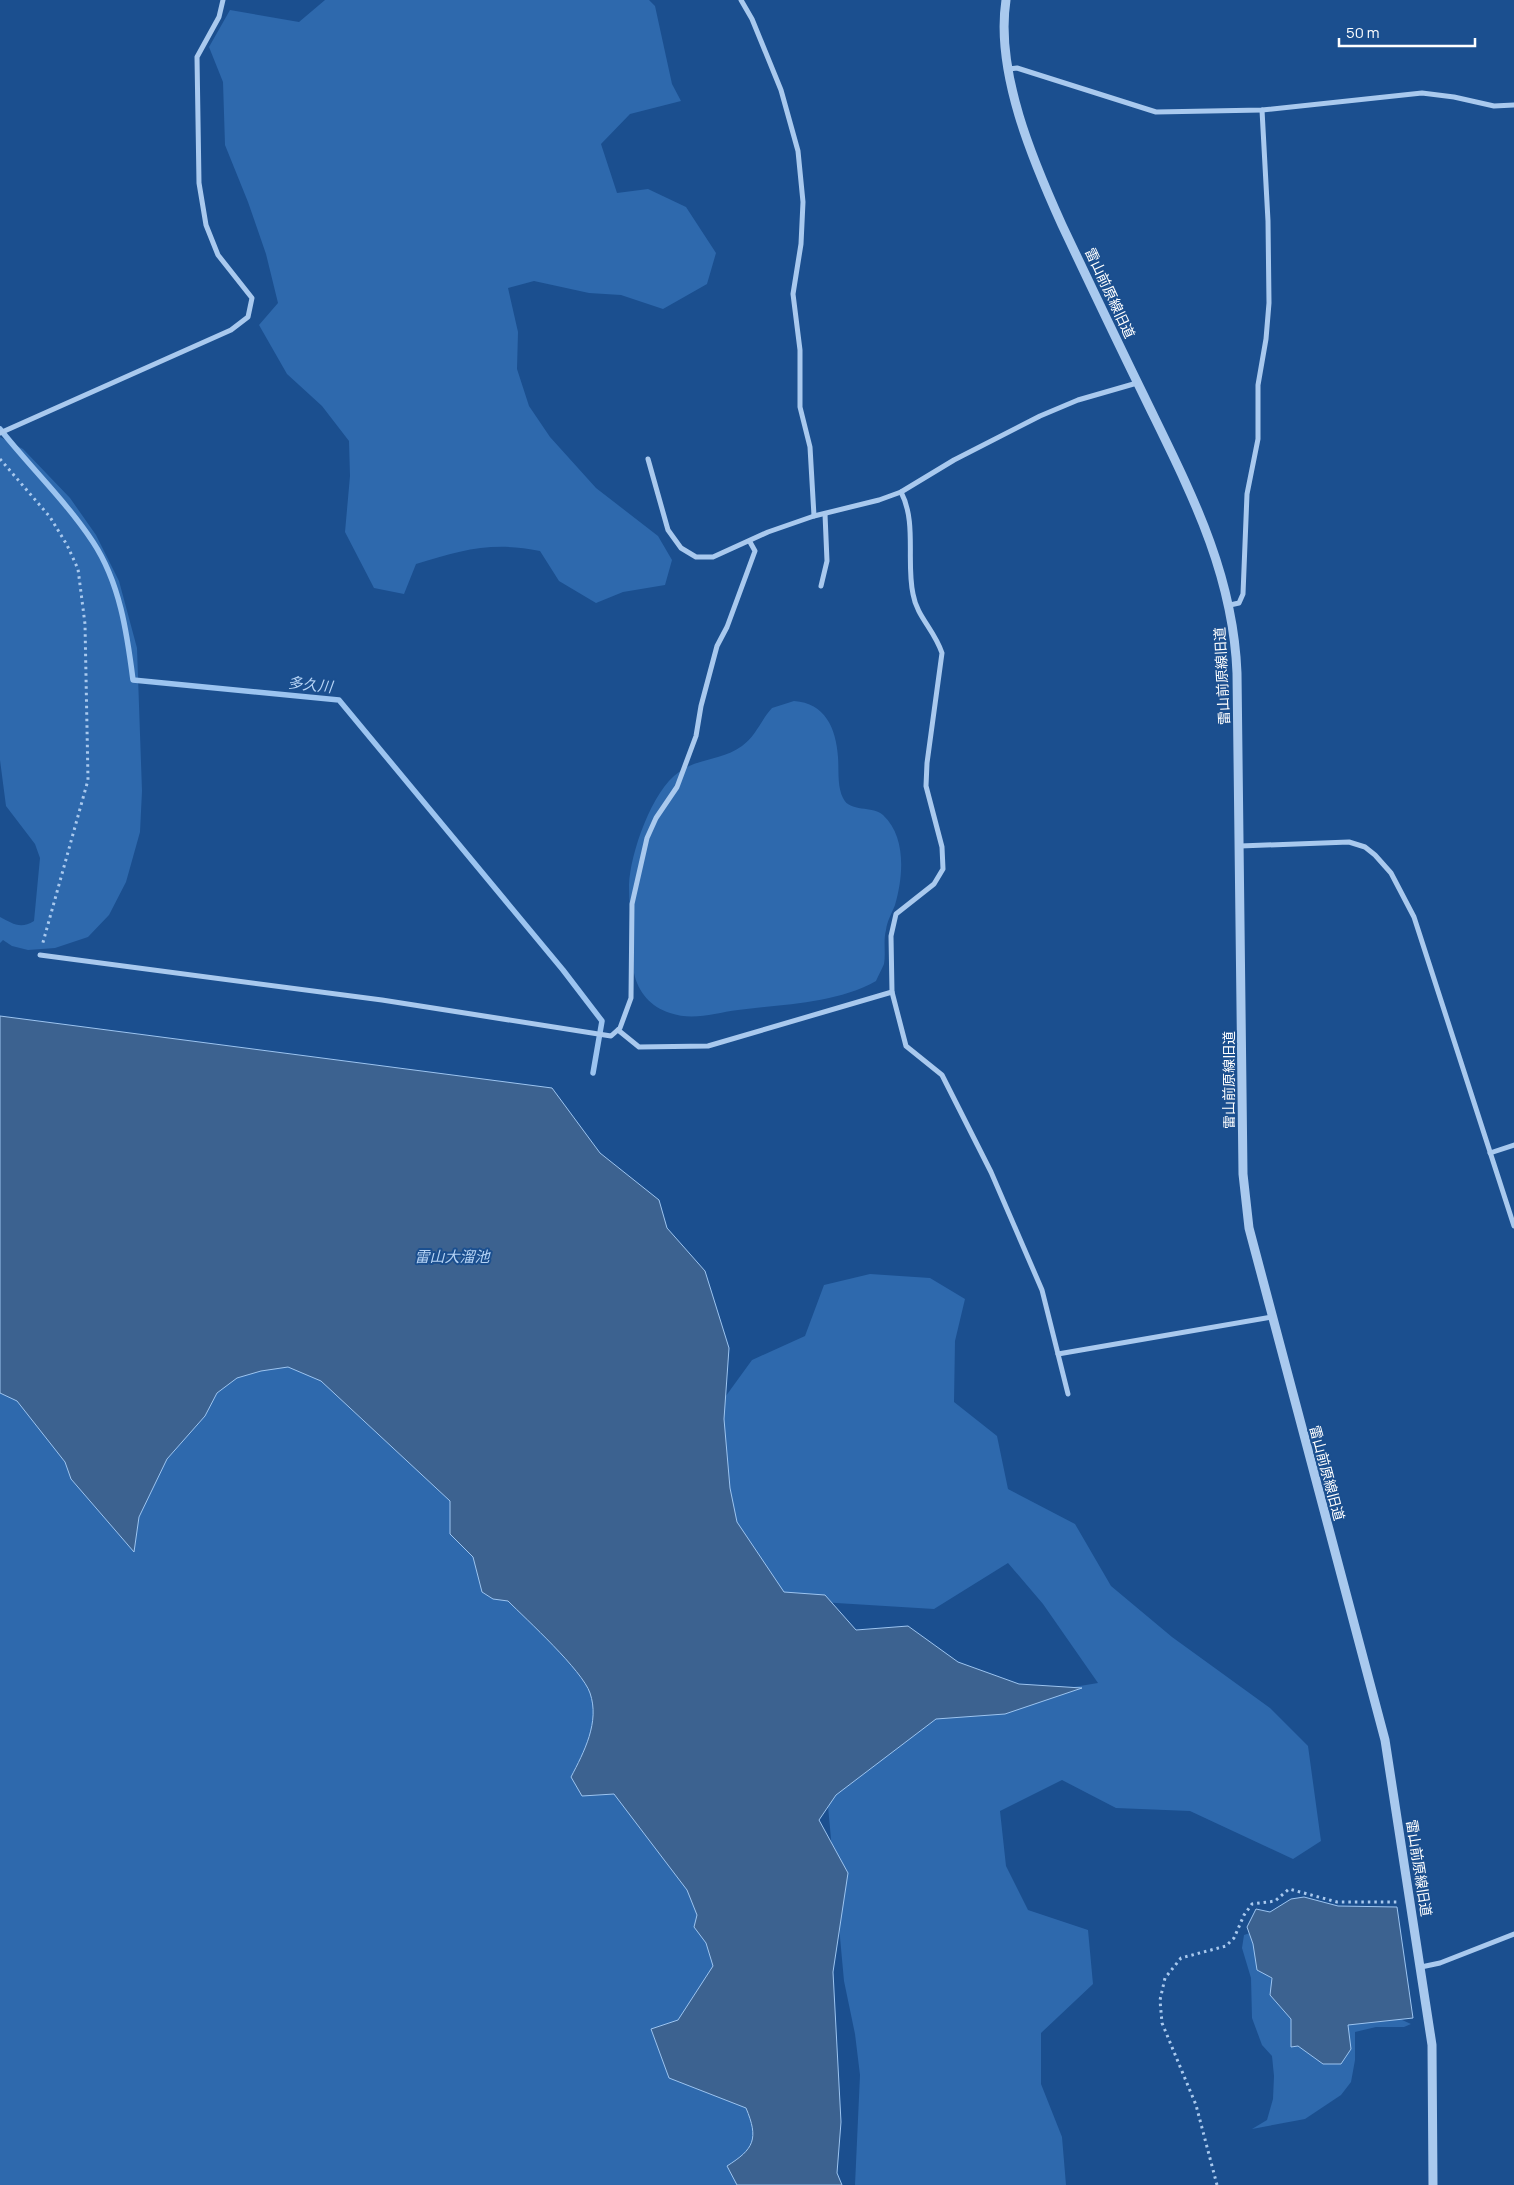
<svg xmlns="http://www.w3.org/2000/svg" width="1514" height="2185" viewBox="0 0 1514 2185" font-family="Manrope,'Noto Sans JP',sans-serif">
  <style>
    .green { fill: #2e69ad }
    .water { fill: #3c6290; stroke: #9cc4f0 }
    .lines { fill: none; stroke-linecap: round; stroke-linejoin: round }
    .stream { stroke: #9cc4f0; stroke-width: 5.5 }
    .path { stroke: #a9c9ee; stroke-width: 3; stroke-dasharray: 2.5 4; stroke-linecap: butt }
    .minor { stroke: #a9c9ee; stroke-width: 5 }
    .tertiary { stroke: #a9c9ee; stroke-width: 9 }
    .labels { text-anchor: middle; stroke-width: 4; stroke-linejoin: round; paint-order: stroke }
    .street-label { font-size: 14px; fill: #fff; stroke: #1b4f8f }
    .water-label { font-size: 15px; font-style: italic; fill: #b5d3f5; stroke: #1b4f8f }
  </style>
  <rect width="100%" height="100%" fill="#1b4f8f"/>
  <!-- green -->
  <g class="green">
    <path d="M325,0H649L655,6L672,84L681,101L630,114L601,144L617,193L648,189L686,207L716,253L707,284L663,309L621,295L589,293L534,281L508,288L518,332L517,369L529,406L550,437L596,488L658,536L672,560L665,585L623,592L596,603L559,581L540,551C493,541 461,550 416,564L404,594L374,588L345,532L350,476L349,441L322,406L287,374L259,325L278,303L266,254L248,202L225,145L223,82L209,47L230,10L299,22Z"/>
    <path d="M0,437L23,449L70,498L96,535L119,581L137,648L142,791L140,832L126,882L109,915L88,937L55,948L28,950L12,946L3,940L0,943V917C12,923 20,930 34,921L40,858L35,844L6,806L0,760Z"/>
    <path d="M794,701C825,703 836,728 838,757C839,770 837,786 843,798C850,813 872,805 883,815C907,837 903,878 895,905C892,913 887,921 886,930C883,941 886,953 884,964C882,969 878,976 876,981C835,1004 783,1004 738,1010C715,1013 693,1021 670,1013C651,1007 638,992 634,973C634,943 629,914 629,885C630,854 652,790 679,772C698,758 723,760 742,746C756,736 761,720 772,708Z"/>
    <polygon points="870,1274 930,1278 965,1299 955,1341 954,1402 997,1436 1008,1489 1075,1524 1111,1586 1172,1637 1270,1708 1308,1746 1321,1841 1293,1859 1190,1811 1116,1808 1062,1780 1000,1811 1006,1866 1028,1910 1088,1930 1093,1984 1041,2033 1041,2084 1062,2137 1066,2185 855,2185 860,2075 855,2034 844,1981 827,1795 935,1710 1098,1683 1043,1604 1008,1563 934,1609 771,1599 728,1536 707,1422 752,1360 805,1336 824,1285"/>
    <polygon points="227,1362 312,1362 431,1462 590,1667 620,1782 694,1880 767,2150 750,2185 0,2185 0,1382"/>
    <polygon points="1253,1932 1262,1967 1275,1984 1340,2021 1391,2015 1411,2024 1404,2027 1376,2027 1355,2032 1355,2060 1351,2082 1341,2095 1305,2119 1252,2129 1267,2120 1273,2099 1274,2076 1272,2056 1262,2045 1252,2018 1251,1978 1242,1948 1244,1935"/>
  </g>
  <!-- water -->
  <g class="water">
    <path d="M0,1016L552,1088L600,1153L659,1200L667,1228L705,1271L729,1348L724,1419L730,1488L737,1522L784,1592L825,1595L856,1630L908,1626L958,1662L1019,1684L1082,1688L1005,1714L936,1719L836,1795L819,1820L848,1873L833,1972L841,2122L837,2173L842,2185H737L727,2166C754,2149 759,2139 746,2108L669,2078L651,2029L678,2020L713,1966L706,1943L694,1927L697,1915L687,1890L614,1794L582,1796L571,1777C584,1752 600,1722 590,1693C582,1670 527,1620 508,1601L493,1599L482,1592L473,1557L450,1534V1501L321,1381L288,1367L261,1371L237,1378L217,1393L205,1416L167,1459L139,1517L134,1552L71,1479L65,1462L17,1401L0,1393Z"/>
    <polygon points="1304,1897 1338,1906 1397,1907 1413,2018 1348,2025 1351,2049 1341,2064 1323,2064 1298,2046 1291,2047 1291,2019 1270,1995 1272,1978 1257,1970 1253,1944 1247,1927 1256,1909 1270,1912 1291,1899"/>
  </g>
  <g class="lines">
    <!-- stream -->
    <path class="stream" d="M0,429C30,467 66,501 93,542C120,583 127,633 133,680L339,700L563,970L602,1021L593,1073"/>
    <!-- path -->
    <g class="path">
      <polyline points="0,459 50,517 67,545 78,569 85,624 88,780 42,946"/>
      <polyline points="1217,2185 1196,2105 1162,2023 1160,2000 1165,1978 1181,1958 1226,1946 1234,1938 1244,1915 1252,1904 1275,1901 1289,1889 1337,1902 1398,1902"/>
    </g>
    <!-- minor -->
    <g class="minor">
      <polyline points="741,0 752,19 781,90 798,151 803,202 801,244 793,294 800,350 800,407 810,447 814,516"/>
      <polyline points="1009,69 1017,68 1156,112 1262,110 1422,93 1454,97 1494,106 1514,105"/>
      <polyline points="0,433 231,330 248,317 252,298 218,255 206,225 199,183 197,57 219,17 223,0"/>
      <polyline points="648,459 668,530 681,548 696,557 713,557 768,532 814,516 879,500 901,492 954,460 1040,416 1078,400 1137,383"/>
      <path d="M901,492C917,522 906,562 913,594C917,617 934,629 942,653L927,763L926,786L942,847L943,869L934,884L896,914L891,936L892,992L906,1046L942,1075L991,1172L1042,1290L1068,1394"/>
      <polyline points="821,586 827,561 825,514"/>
      <polyline points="1230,605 1239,603 1243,594 1247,494 1258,439 1258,385 1266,339 1269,303 1268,221 1262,110"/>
      <polyline points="1240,846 1349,842 1365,847 1375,855 1391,873 1414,917 1514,1226"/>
      <polyline points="40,955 382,1000 611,1036 620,1028 631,998 632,904 647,838 656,818 677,787 696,736 701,706 717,646 727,627 755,551 750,542"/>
      <polyline points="618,1030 639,1047 708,1046 892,992"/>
      <polyline points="1490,1153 1514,1145"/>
      <polyline points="1058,1354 1272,1317"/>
      <polyline points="1421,1967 1440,1963 1514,1934"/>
    </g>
    <!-- tertiary -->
    <path class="tertiary" d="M1006,0C995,72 1033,161 1062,225C1089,282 1116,339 1144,396C1188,487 1233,570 1237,673L1243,1174L1249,1228L1385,1740L1432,2045L1433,2185"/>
  </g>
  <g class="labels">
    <!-- street labels -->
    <g class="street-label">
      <text transform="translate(1110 293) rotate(65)" y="5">雷山前原線旧道</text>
      <text transform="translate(1222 676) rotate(-93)" y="5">雷山前原線旧道</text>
      <text transform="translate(1229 1080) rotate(-90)" y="5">雷山前原線旧道</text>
      <text transform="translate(1327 1473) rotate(75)" y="5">雷山前原線旧道</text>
      <text transform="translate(1419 1868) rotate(81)" y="5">雷山前原線旧道</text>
    </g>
    <!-- water labels -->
    <g class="water-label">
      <text transform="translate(310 685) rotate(6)" y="5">多久川</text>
      <text x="452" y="1262">雷山大溜池</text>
    </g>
  </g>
  <!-- scale -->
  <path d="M1339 38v8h136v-8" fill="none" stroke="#ffffff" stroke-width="2.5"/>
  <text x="1346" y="38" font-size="15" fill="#ffffff" stroke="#1b4f8f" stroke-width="4" paint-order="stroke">50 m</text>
</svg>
